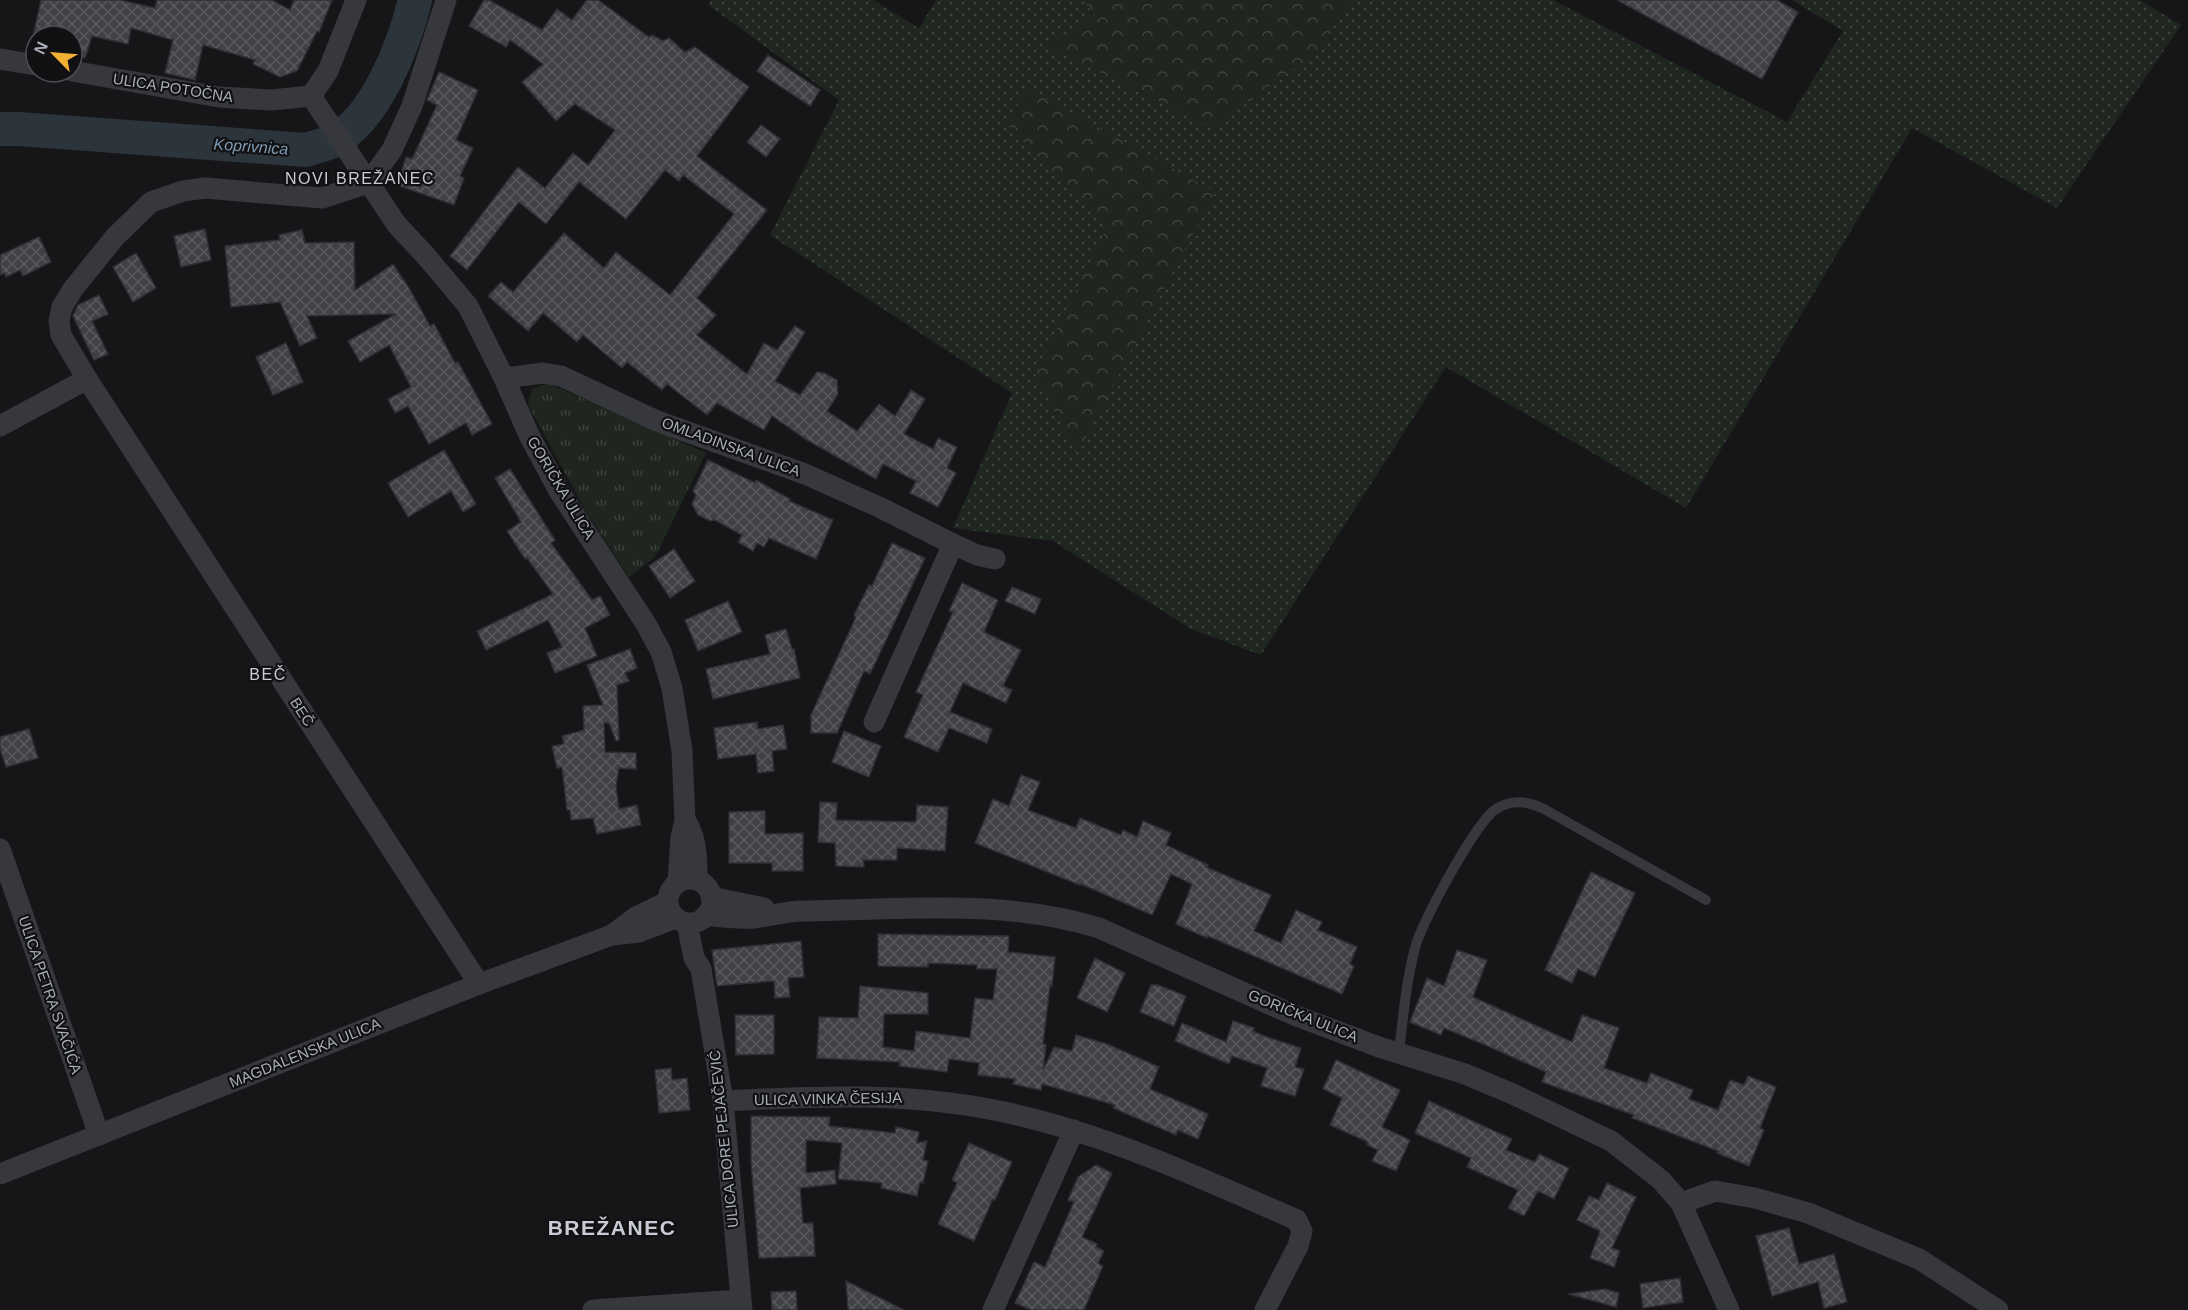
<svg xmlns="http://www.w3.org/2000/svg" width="2188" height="1310" viewBox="0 0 2188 1310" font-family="Helvetica,sans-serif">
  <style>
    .grass { fill: url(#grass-dots) }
    .forest { fill: url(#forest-crowns) }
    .park { fill: url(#park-tufts) }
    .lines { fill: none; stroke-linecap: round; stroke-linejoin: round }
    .river { stroke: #2c353c; stroke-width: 34 }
    .building { fill: url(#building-cross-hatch); stroke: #303034; stroke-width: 1.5 }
    .service { stroke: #37383d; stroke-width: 10 }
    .minor { stroke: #37383d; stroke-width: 21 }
    .labels { text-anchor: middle; stroke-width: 4.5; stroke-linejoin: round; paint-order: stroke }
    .street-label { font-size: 15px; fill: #a8adb8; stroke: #111113 }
    .water-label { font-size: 16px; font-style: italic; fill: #7f9bb3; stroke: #111113 }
    .neighbourhood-label { font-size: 16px; letter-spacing: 1.5px; fill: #c9ccd4; stroke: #111113 }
    .district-label { font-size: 21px; font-weight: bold; letter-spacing: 1.5px; fill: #c9ccd4; stroke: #111113 }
  </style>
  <defs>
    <pattern id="grass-dots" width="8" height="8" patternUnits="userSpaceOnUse" patternTransform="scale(1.5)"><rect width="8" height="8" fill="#1e261f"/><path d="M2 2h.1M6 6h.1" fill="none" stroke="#3c433d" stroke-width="1.8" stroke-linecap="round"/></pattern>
    <pattern id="forest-crowns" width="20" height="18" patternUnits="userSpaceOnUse" patternTransform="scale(1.5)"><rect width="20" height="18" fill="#1e261f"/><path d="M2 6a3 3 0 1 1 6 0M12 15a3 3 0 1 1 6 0" fill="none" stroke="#3c433d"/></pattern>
    <pattern id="park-tufts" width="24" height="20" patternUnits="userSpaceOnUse" patternTransform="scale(1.5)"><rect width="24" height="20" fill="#1e261f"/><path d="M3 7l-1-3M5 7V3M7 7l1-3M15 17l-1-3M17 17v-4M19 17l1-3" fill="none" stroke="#3c433d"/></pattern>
    <pattern id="building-cross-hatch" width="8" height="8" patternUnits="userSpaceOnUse" patternTransform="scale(1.5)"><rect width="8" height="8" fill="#404145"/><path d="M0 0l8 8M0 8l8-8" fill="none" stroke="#595a5e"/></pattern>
  </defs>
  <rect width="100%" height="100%" fill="#161618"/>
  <!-- grass -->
  <polygon class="grass" points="711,0 873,0 919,28 936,0 1553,0 1787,122 1843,31 1792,0 2140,0 2181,25 2057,208 1912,128 1686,508 1446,367 1261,655 1191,629 1053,541 953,528 1012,393 770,235 839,100 708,5"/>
  <!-- forest -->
  <g class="forest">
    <polygon points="1083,0 1350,0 1317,52 1212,128 1047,46 1095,16"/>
    <polygon points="1028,88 1215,192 1077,454 1035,374 1107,228 1006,124"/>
  </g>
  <!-- park -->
  <polygon class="park" points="548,383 706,453 655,557 629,577 587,513 528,405 532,389"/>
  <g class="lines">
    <!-- river -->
    <path class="river" d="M0,129H19L306,150C314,147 325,145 333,141C376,119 404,45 415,0"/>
  </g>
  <!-- building -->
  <g class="building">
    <polygon points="41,0 120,0 155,8 157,0 272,0 290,10 294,0 332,0 319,32 317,31 297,71 280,77 253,64 255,60 203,45 195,80 165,73 173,40 131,28 128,44 92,36 85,58 72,54 72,36 33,36"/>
    <polygon points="484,0 489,0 542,30 557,9 572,20 587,0 598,0 649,37 652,35 663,41 669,38 685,52 695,47 749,87 697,156 767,210 697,298 716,315 697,335 747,374 764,343 777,350 795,326 805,332 775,381 800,395 817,372 824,373 837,380 838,394 827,411 857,431 879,404 895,416 911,390 925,399 904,434 933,449 938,438 957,447 947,468 956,473 938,507 910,493 916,481 883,464 876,479 807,440 772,416 764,430 717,403 707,415 667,384 662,390 627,362 622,368 583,335 577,342 543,313 528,331 488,296 501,282 513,292 564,233 604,268 616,252 670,295 734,214 683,175 679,181 665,170 626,219 579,182 546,224 519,202 467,270 450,256 518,167 545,188 573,153 588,165 615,130 575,104 556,121 522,82 543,64 510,40 506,47 469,26"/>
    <polygon points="1617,0 1777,0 1798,12 1762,79"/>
    <polygon points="768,55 820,90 810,106 757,71"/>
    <polygon points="439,72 478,90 456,140 473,148 460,176 464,178 454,205 397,185 406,157 412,159 437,105 427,100"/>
    <polygon points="761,125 780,139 766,157 747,142"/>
    <polygon points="205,229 211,260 181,267 174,236"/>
    <polygon points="302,230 305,243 354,242 355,290 393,264 409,288 430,326 434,324 455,363 458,362 492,424 472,435 466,423 429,444 408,406 395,413 388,399 411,387 389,345 360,362 348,341 396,314 307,316 317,338 300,346 280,302 231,307 225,246 280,240 279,235"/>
    <polygon points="39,237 51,262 23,276 20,270 6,277 4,273 0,275 0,255"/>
    <polygon points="136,253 156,288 133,302 113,267"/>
    <polygon points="99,295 108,314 92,321 108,354 94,360 73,316 78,305"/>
    <polygon points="286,343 303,382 273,395 256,357"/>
    <polygon points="444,450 476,504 463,512 451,491 408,517 388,483"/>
    <polygon points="708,460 755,483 756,480 790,499 789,501 833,520 816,559 769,538 764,547 757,543 753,551 738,542 742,535 715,520 710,521 698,515 692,504 696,495 693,491"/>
    <polygon points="510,469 555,540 551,543 592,600 600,596 610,615 585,628 597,656 555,673 547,653 562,647 548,620 486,650 477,631 553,594 527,558 525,559 507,531 521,522 495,478"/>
    <polygon points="892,543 925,558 870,674 864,671 837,733 811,733 811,715 856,617 854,615 869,585 872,586"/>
    <polygon points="674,549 695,581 670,598 649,566"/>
    <polygon points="962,583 998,600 984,632 1021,650 1003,686 1012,690 1006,703 963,683 950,712 992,729 987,743 949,728 938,752 904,737 923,695 916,692 953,612 949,611"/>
    <polygon points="1012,587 1041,599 1035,614 1005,601"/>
    <polygon points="728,601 742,632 698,651 685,620"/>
    <polygon points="786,629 792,649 794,649 800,678 713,699 706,669 770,654 765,635"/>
    <polygon points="630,649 637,668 625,673 629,681 617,685 619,740 616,741 609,723 604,723 605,752 636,753 636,769 619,768 616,786 619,809 637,805 641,825 597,834 593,818 571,820 570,810 567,810 562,767 557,768 552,746 564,744 562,736 584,730 583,706 603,705 587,665"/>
    <polygon points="757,722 758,729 783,725 787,749 772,751 774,771 758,773 756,754 718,759 714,728"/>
    <polygon points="29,729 38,758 6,767 0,749 0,737"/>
    <polygon points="844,731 881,746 869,777 832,762"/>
    <polygon points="1021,775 1040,782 1028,810 1076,828 1080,818 1121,835 1123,830 1137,837 1143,821 1171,833 1166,845 1208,865 1206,867 1271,895 1254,931 1281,943 1296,910 1322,922 1318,930 1357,947 1350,964 1354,966 1342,994 1208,936 1207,938 1176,924 1192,884 1171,874 1152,915 1081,884 1080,885 975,843 993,799 1009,806"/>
    <polygon points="820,802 837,803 836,820 916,822 917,805 948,807 945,851 897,848 897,860 863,860 864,867 836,866 835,843 818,842"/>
    <polygon points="765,811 765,834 803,833 803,871 772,871 772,863 729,863 729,812"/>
    <polygon points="1591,872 1635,893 1595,977 1578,969 1572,983 1545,970"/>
    <polygon points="878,934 1009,936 1008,952 1055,957 1052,986 1050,985 1043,1044 1046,1045 1043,1070 1054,1047 1072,1051 1076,1035 1107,1044 1159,1067 1150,1089 1208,1114 1198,1139 1178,1130 1176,1135 1113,1108 1115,1105 1042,1084 1041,1090 1013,1084 1015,1079 978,1075 979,1063 949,1059 947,1072 899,1066 900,1062 817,1058 819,1017 858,1018 860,986 928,993 928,1014 884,1014 883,1047 914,1051 916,1031 970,1038 975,998 993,1000 997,969 977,969 977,965 928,963 928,967 878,966"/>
    <polygon points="801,941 804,977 788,978 790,997 775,998 774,981 717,986 712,950"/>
    <polygon points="1457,950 1487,960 1473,997 1572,1042 1582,1015 1619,1028 1604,1068 1647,1083 1651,1073 1693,1090 1689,1099 1718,1110 1730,1080 1744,1085 1748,1076 1776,1087 1760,1128 1764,1130 1749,1166 1717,1153 1718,1151 1632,1118 1634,1115 1542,1082 1546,1072 1490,1047 1444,1028 1441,1035 1410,1022 1427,978 1444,986"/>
    <polygon points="1095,958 1125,973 1107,1012 1077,998"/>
    <polygon points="1151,985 1158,985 1186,996 1174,1026 1140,1012"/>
    <polygon points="735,1015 774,1015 774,1054 736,1055"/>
    <polygon points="1233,1021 1254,1028 1253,1031 1264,1036 1301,1048 1295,1067 1304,1069 1295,1096 1261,1086 1267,1068 1232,1056 1229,1064 1175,1041 1182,1023 1226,1042"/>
    <polygon points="1336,1060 1400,1090 1382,1127 1410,1140 1396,1171 1372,1161 1378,1150 1367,1145 1368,1142 1330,1125 1342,1098 1323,1089"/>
    <polygon points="671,1068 672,1080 687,1078 690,1110 659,1113 655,1070"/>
    <polygon points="1429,1101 1512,1139 1506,1150 1535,1162 1539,1154 1569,1168 1554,1199 1538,1191 1524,1216 1508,1208 1518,1190 1467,1167 1471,1158 1415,1133"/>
    <polygon points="751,1116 830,1117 829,1126 895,1133 896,1127 919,1132 917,1143 927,1141 923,1160 928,1161 923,1183 920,1182 917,1196 881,1188 882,1183 838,1179 842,1143 806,1140 806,1173 835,1170 836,1184 800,1188 803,1223 813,1223 815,1256 759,1258 751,1161"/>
    <polygon points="969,1143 1012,1162 995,1200 993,1199 974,1241 938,1224 957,1183 952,1180"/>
    <polygon points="1096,1165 1112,1173 1082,1237 1097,1244 1096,1247 1104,1251 1098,1263 1103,1266 1084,1310 1031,1310 1015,1303 1034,1262 1045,1267 1074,1202 1068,1200 1078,1177"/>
    <polygon points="1607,1183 1636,1197 1612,1248 1620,1251 1614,1267 1590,1258 1600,1231 1577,1220 1589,1196 1599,1200"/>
    <polygon points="1789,1228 1799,1264 1834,1254 1847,1302 1824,1308 1818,1282 1772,1296 1756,1236"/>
    <polygon points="1680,1278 1683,1302 1643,1308 1640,1284"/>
    <polygon points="846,1281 904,1310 848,1310"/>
    <polygon points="1605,1289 1619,1293 1616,1307 1568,1294"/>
    <polygon points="796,1291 797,1310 772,1310 771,1292"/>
  </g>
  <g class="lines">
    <!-- service -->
    <path class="service" d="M1399,1053C1403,1018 1406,982 1415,948C1421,923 1476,822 1496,809C1512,799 1527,801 1544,809L1706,900"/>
    <!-- minor -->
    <g class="minor">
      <polyline points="356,0 328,71 311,96 397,225 426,256 468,306 504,378 529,435 559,491 646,624 661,652 672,688 682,751 685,821 681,837 678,882"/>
      <polyline points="446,0 412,106 392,150 368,183 322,198 205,188 183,191 151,202 115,237 73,289 62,307 59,321 61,335 87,379 479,984"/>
      <polyline points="0,59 36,65"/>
      <polyline points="72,71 219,97 271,100 311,96"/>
      <polyline points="504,378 543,373 561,376 657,421 805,474 879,507 953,544 977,555 995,559"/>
      <polyline points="0,426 87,379"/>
      <polyline points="874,722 953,544"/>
      <path d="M686,821C697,839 697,859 697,880"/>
      <polyline points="0,849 99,1135"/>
      <circle cx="690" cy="901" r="22"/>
      <polyline points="711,897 764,908"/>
      <path d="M706,915C722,917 738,919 754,918C769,916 784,912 800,911C899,910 1003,898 1099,928L1294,1015L1379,1047L1465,1074L1515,1095L1611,1141L1661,1180L1681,1203L1729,1310"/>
      <polyline points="687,923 694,958 701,969 723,1101 742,1310"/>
      <polyline points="612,935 636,917 667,902"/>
      <path d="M723,1101C816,1096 908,1092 999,1111C1103,1132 1200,1178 1297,1220L1302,1231L1298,1246L1265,1310"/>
      <polyline points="0,1174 479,984 612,935 639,932 676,918"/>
      <polyline points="1681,1203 1715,1191 1755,1198 1808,1213 1919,1259 1998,1310"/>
      <polyline points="593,1310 740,1300"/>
      <polyline points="993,1310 1074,1130"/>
    </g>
  </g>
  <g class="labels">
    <!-- street labels -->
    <g class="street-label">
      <text transform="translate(173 88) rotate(9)" y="5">ULICA POTOČNA</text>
      <text transform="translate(731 447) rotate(20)" y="5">OMLADINSKA ULICA</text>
      <text transform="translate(561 488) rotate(59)" y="5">GORIČKA ULICA</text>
      <text transform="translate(302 712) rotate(57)" y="5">BEČ</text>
      <text transform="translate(50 995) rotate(71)" y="5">ULICA PETRA SVAČIĆA</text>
      <text transform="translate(1303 1016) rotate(22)" y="5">GORIČKA ULICA</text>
      <text transform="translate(305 1053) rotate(-22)" y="5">MAGDALENSKA ULICA</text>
      <text transform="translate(828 1099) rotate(-1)" y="5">ULICA VINKA ČESIJA</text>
      <text transform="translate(724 1139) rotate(-96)" y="5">ULICA DORE PEJAČEVIĆ</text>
    </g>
    <!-- water labels -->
    <g class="water-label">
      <text transform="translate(251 146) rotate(4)" y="6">Koprivnica</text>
    </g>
    <!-- neighbourhood labels -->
    <g class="neighbourhood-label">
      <text x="360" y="184">NOVI BREŽANEC</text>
      <text x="268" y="680">BEČ</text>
    </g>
    <!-- district labels -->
    <g class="district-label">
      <text x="612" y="1235">BREŽANEC</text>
    </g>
  </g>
  <!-- north arrow -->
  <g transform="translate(54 54) rotate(295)"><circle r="28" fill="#111113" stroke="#4d4f55" stroke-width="1.5"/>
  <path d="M0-4.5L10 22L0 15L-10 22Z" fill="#f2b134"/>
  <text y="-9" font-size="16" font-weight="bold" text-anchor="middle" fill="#a8adb8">N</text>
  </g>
</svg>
